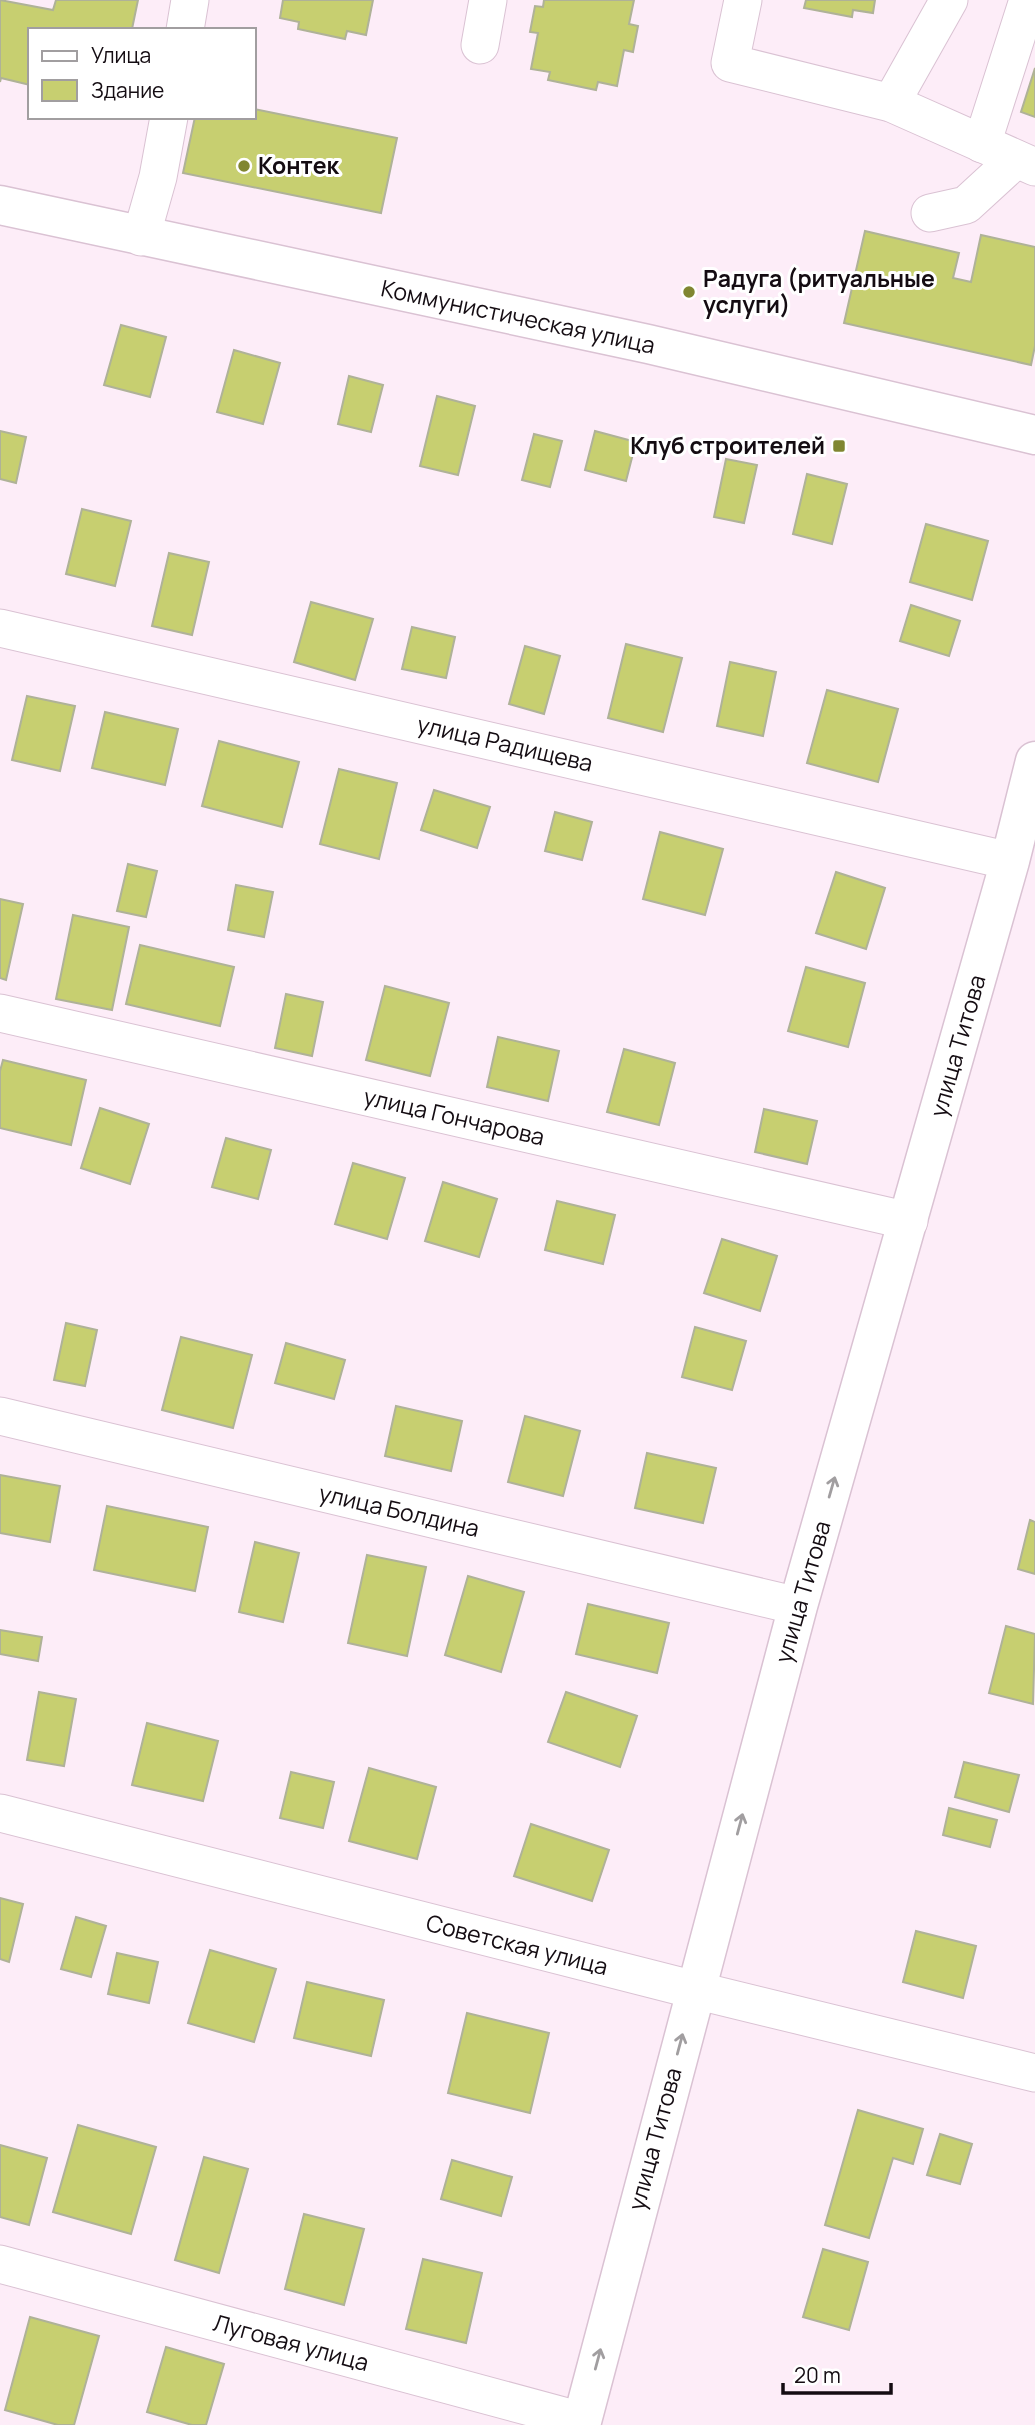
<svg xmlns="http://www.w3.org/2000/svg" width="1035" height="2425" viewBox="0 0 1035 2425" font-family="Manrope,sans-serif">
  <style>
    .building { fill: #c7cf70; stroke: #afb298; stroke-width: 2 }
    .lines { fill: none; stroke-linecap: round; stroke-linejoin: round }
    .minor-casing { stroke: #dac2d3; stroke-width: 39 }
    .major-casing { stroke: #dac2d3; stroke-width: 41 }
    .minor { stroke: #fff; stroke-width: 37 }
    .major { stroke: #fff; stroke-width: 38 }
    .oneway { stroke: #a19ea0 }
    .poi-dot { fill: #808631; stroke: #fff; stroke-width: 2.5 }
    .labels { text-anchor: middle; stroke-width: 6; stroke-linejoin: round; paint-order: stroke }
    .poi-label { font-size: 23px; font-weight: bold; fill: #140c12; stroke: #fff; text-anchor: start }
    .street-label { font-size: 23px; fill: #140c12; stroke: #fff }
  </style>
  <rect width="100%" height="100%" fill="#fdedf8"/>
  <!-- building -->
  <g class="building">
    <polygon points="0,0 53,10 56,0 138,0 132,29 30,30 30,85 1,78 0,82"/>
    <polygon points="283,0 373,0 366,35 347,31 345,39 298,29 299,22 280,18"/>
    <polygon points="544,0 634,0 629,24 638,26 633,52 624,50 617,86 598,82 596,90 548,80 550,72 531,69 538,33 530,32 535,6 543,7"/>
    <polygon points="806,0 875,0 873,13 853,10 852,17 804,8"/>
    <polygon points="1035,68 1035,117 1021,112"/>
    <polygon points="254,109 397,138 381,213 183,173 195,117 254,117"/>
    <polygon points="865,231 959,253 953,278 971,282 981,235 1035,247 1035,346 1031,365 844,323"/>
    <polygon points="121,325 166,337 150,397 104,385"/>
    <polygon points="234,350 280,363 263,424 217,412"/>
    <polygon points="349,376 383,385 371,432 338,424"/>
    <polygon points="437,396 475,406 458,475 420,466"/>
    <polygon points="0,431 26,437 16,483 0,479"/>
    <polygon points="595,431 636,442 626,481 585,470"/>
    <polygon points="534,434 562,441 550,487 522,480"/>
    <polygon points="726,459 757,465 744,523 714,517"/>
    <polygon points="807,474 847,484 832,544 793,534"/>
    <polygon points="82,509 131,521 115,586 66,574"/>
    <polygon points="926,524 988,541 972,600 910,582"/>
    <polygon points="169,553 209,562 192,635 152,626"/>
    <polygon points="311,602 373,619 355,680 294,662"/>
    <polygon points="911,605 960,621 949,656 900,641"/>
    <polygon points="412,627 455,637 446,678 402,669"/>
    <polygon points="626,644 682,658 663,732 608,718"/>
    <polygon points="525,646 560,656 544,714 509,704"/>
    <polygon points="730,662 776,672 763,736 717,726"/>
    <polygon points="827,690 898,709 878,782 807,763"/>
    <polygon points="27,696 75,706 60,771 12,760"/>
    <polygon points="105,712 178,729 165,785 92,768"/>
    <polygon points="219,741 299,762 282,827 202,806"/>
    <polygon points="339,769 397,783 379,859 320,844"/>
    <polygon points="434,790 490,807 477,848 421,830"/>
    <polygon points="555,812 592,822 582,860 545,851"/>
    <polygon points="660,832 723,849 705,915 643,899"/>
    <polygon points="128,864 157,871 146,917 117,911"/>
    <polygon points="836,872 885,888 866,949 816,933"/>
    <polygon points="236,885 273,892 264,937 228,930"/>
    <polygon points="0,899 23,904 6,980 0,978"/>
    <polygon points="73,915 129,927 112,1010 56,999"/>
    <polygon points="140,945 234,967 220,1026 126,1004"/>
    <polygon points="806,967 865,983 848,1047 788,1031"/>
    <polygon points="385,986 449,1003 430,1076 366,1060"/>
    <polygon points="286,994 323,1002 312,1056 275,1048"/>
    <polygon points="498,1037 559,1051 548,1101 487,1087"/>
    <polygon points="624,1049 675,1063 659,1125 607,1112"/>
    <polygon points="3,1060 86,1080 71,1145 0,1128 0,1071"/>
    <polygon points="100,1108 149,1124 130,1184 81,1168"/>
    <polygon points="764,1109 817,1121 807,1164 755,1152"/>
    <polygon points="226,1138 271,1150 258,1199 212,1187"/>
    <polygon points="353,1163 405,1178 387,1239 335,1224"/>
    <polygon points="443,1182 497,1199 479,1257 425,1241"/>
    <polygon points="557,1201 615,1215 603,1264 545,1250"/>
    <polygon points="722,1239 777,1256 760,1311 704,1293"/>
    <polygon points="66,1323 97,1330 85,1386 54,1380"/>
    <polygon points="695,1327 746,1341 732,1390 682,1377"/>
    <polygon points="181,1337 252,1355 233,1428 162,1410"/>
    <polygon points="286,1343 345,1360 334,1399 275,1383"/>
    <polygon points="396,1406 462,1421 451,1471 385,1456"/>
    <polygon points="525,1416 580,1431 563,1496 508,1482"/>
    <polygon points="647,1453 716,1468 703,1523 635,1508"/>
    <polygon points="0,1475 60,1486 50,1542 0,1533"/>
    <polygon points="107,1506 208,1527 195,1591 94,1570"/>
    <polygon points="1030,1520 1035,1522 1035,1574 1018,1569"/>
    <polygon points="255,1542 299,1553 283,1622 239,1612"/>
    <polygon points="367,1555 426,1567 407,1656 348,1643"/>
    <polygon points="468,1576 524,1592 501,1672 445,1655"/>
    <polygon points="588,1604 669,1623 657,1673 576,1654"/>
    <polygon points="1006,1626 1035,1634 1033,1704 989,1693"/>
    <polygon points="0,1630 42,1637 38,1661 0,1654"/>
    <polygon points="39,1692 76,1699 64,1766 27,1760"/>
    <polygon points="566,1692 637,1716 620,1767 548,1742"/>
    <polygon points="147,1723 218,1741 203,1801 132,1785"/>
    <polygon points="964,1762 1019,1775 1009,1812 955,1797"/>
    <polygon points="369,1768 436,1787 417,1859 349,1841"/>
    <polygon points="291,1772 334,1782 323,1828 280,1818"/>
    <polygon points="949,1808 997,1820 990,1847 943,1835"/>
    <polygon points="531,1824 609,1850 592,1901 514,1876"/>
    <polygon points="0,1898 23,1904 9,1962 0,1959"/>
    <polygon points="76,1917 106,1926 91,1977 61,1969"/>
    <polygon points="916,1931 976,1946 963,1998 903,1982"/>
    <polygon points="210,1950 276,1969 254,2042 188,2023"/>
    <polygon points="117,1953 158,1962 149,2003 108,1994"/>
    <polygon points="307,1982 384,2000 371,2056 294,2038"/>
    <polygon points="467,2013 549,2033 530,2113 448,2093"/>
    <polygon points="858,2110 923,2129 913,2164 893,2158 869,2238 825,2225"/>
    <polygon points="78,2125 156,2147 131,2234 53,2212"/>
    <polygon points="940,2134 972,2144 960,2184 927,2175"/>
    <polygon points="0,2145 47,2158 29,2225 0,2217"/>
    <polygon points="204,2157 248,2169 219,2273 175,2260"/>
    <polygon points="452,2160 512,2177 501,2216 441,2199"/>
    <polygon points="304,2214 364,2229 344,2305 285,2289"/>
    <polygon points="823,2249 868,2262 849,2330 803,2317"/>
    <polygon points="423,2259 482,2273 466,2343 406,2329"/>
    <polygon points="30,2317 99,2336 74,2425 58,2425 5,2410"/>
    <polygon points="166,2347 224,2364 206,2425 192,2425 147,2412"/>
  </g>
  <g class="lines">
    <defs>
      <g id="minor">
        <polyline points="743,0 730,63 891,103 1035,167"/>
        <polyline points="185,30 190,0"/>
        <polyline points="480,45 488,0"/>
        <polyline points="891,103 949,0"/>
        <polyline points="982,144 1028,0"/>
        <polyline points="930,213 966,205 1016,159"/>
        <polyline points="141,237 158,177 169,117"/>
        <polyline points="0,628 1010,861"/>
        <polyline points="0,1013 909,1221"/>
        <polyline points="0,1416 798,1606"/>
        <polyline points="0,1813 695,1990 1035,2073"/>
        <polyline points="0,2264 582,2421"/>
      </g>
      <g id="major">
        <polyline points="0,205 648,344 1035,435"/>
        <polyline points="581,2425 798,1606 1010,861 1035,761"/>
      </g>
    </defs>
    <!-- minor casing -->
    <use href="#minor" class="minor-casing"/>
    <!-- major casing -->
    <use href="#major" class="major-casing"/>
    <!-- minor -->
    <use href="#minor" class="minor"/>
    <!-- major -->
    <use href="#major" class="major"/>
  </g>
  <!-- one-way arrows -->
  <defs><path id="oneway-shaft" d="M-6 0H5M1.5-3L5.5 0L1.5 3" fill="none" stroke-width="1.6" stroke-linecap="round" stroke-linejoin="round" transform="scale(1.75)"/></defs>
  <g class="oneway">
    <use href="#oneway-shaft" transform="translate(832 1487) rotate(-74)"/>
    <use href="#oneway-shaft" transform="translate(740 1824) rotate(-75)"/>
    <use href="#oneway-shaft" transform="translate(680 2044) rotate(-75)"/>
    <use href="#oneway-shaft" transform="translate(598 2359) rotate(-75)"/>
  </g>
  <!-- markers -->
  <g class="poi-dot">
    <circle cx="244" cy="166" r="7"/>
    <circle cx="689" cy="292" r="7"/>
    <rect x="832" y="439" width="14" height="14" rx="3.5"/>
  </g>
  <g class="labels">
    <!-- poi labels -->
    <g class="poi-label">
      <text x="258" y="174">Контек</text>
      <text x="703" y="287">Радуга (ритуальные<tspan x="703" dy="26">услуги)</tspan></text>
      <text x="825" y="454" text-anchor="end">Клуб строителей</text>
    </g>
    <!-- street labels -->
    <g class="street-label">
      <text transform="translate(518 317) rotate(12)" y="8">Коммунистическая улица</text>
      <text transform="translate(505 744) rotate(13)" y="8">улица Радищева</text>
      <text transform="translate(958 1046) rotate(-74)" y="8">улица Титова</text>
      <text transform="translate(454 1117) rotate(13)" y="8">улица Гончарова</text>
      <text transform="translate(399 1511) rotate(13)" y="8">улица Болдина</text>
      <text transform="translate(803 1592) rotate(-74)" y="8">улица Титова</text>
      <text transform="translate(517 1945) rotate(14)" y="8">Советская улица</text>
      <text transform="translate(655 2139) rotate(-75)" y="8">улица Титова</text>
      <text transform="translate(291 2343) rotate(15)" y="8">Луговая улица</text>
    </g>
  </g>
  <!-- legend -->
  <rect x="28" y="28" width="228" height="91" fill="#ffffff" stroke="#a19ea0" stroke-width="2"/>
  <rect x="42" y="51" width="35" height="10" fill="#ffffff" stroke="#a19ea0" stroke-width="2"/>
  <text x="91" y="63" font-size="21" fill="#140c12">Улица</text>
  <rect x="42" y="80" width="35" height="21" fill="#c7cf70" stroke="#a19ea0" stroke-width="2"/>
  <text x="91" y="98" font-size="21" fill="#140c12">Здание</text>
  <!-- scale -->
  <path d="M783 2383v10h108v-10" fill="none" stroke="#140c12" stroke-width="3.5"/>
  <text x="794" y="2383" font-size="21" fill="#140c12" stroke="#ffffff" stroke-width="5" paint-order="stroke">20 m</text>
</svg>
